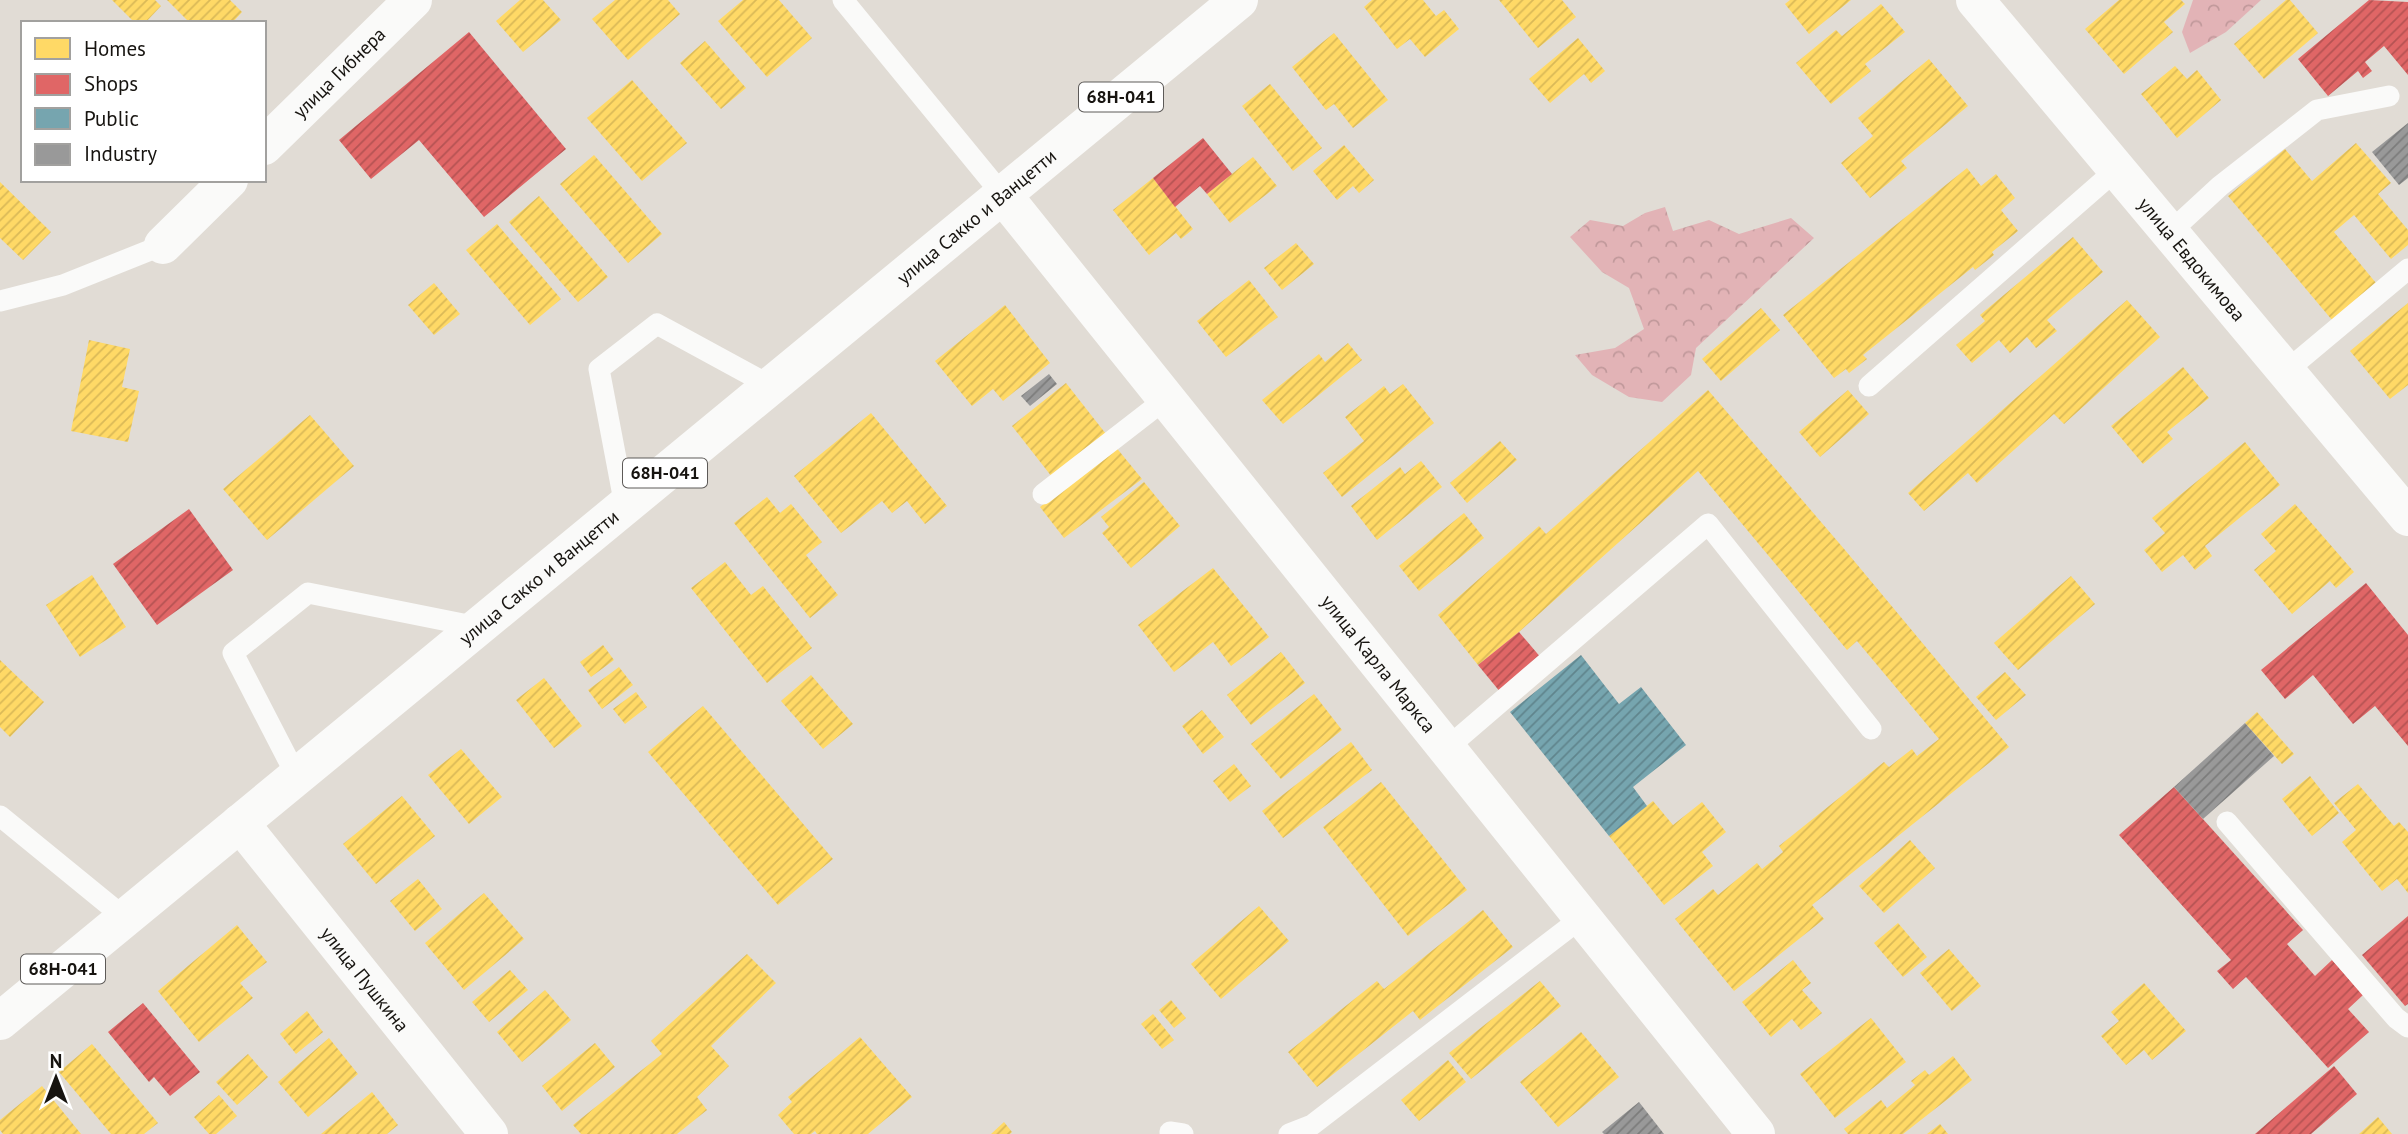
<svg xmlns="http://www.w3.org/2000/svg" width="2408" height="1134" viewBox="0 0 2408 1134" font-family="'PT Sans',sans-serif">
  <style>
    .forest { fill: url(#forest-crowns) }
    .homes { fill: url(#homes-hatch) }
    .shops { fill: url(#shops-hatch) }
    .public { fill: url(#public-hatch) }
    .industry { fill: url(#industry-hatch) }
    .lines { fill: none; stroke-linecap: round; stroke-linejoin: round }
    .lane { stroke: #fafaf9; stroke-width: 21 }
    .street { stroke: #fafaf9; stroke-width: 38 }
    .primary { stroke: #fafaf9; stroke-width: 38 }
    .labels { text-anchor: middle; stroke-width: 7; stroke-linejoin: round; paint-order: stroke }
    .shield { fill: #fff; stroke: #5d5a58; stroke-width: 2 }
    .shield-label { font-size: 18px; font-weight: bold; fill: #171410 }
    .street-label { font-size: 19px; fill: #171410; stroke: #fff }
  </style>
  <defs>
    <pattern id="forest-crowns" width="20" height="18" patternUnits="userSpaceOnUse" patternTransform="scale(1.75)"><rect width="20" height="18" fill="#e2b3b6"/><path d="M2 6a3 3 0 1 1 6 0M12 15a3 3 0 1 1 6 0" fill="none" stroke="#c1999b"/></pattern>
    <pattern id="homes-hatch" width="6" height="6" patternUnits="userSpaceOnUse" patternTransform="scale(1.75)"><rect width="6" height="6" fill="#ffd966"/><path d="M-1 1l2-2M0 6l6-6M5 7l2-2" fill="none" stroke="#dab957"/></pattern>
    <pattern id="shops-hatch" width="6" height="6" patternUnits="userSpaceOnUse" patternTransform="scale(1.75)"><rect width="6" height="6" fill="#e06666"/><path d="M-1 1l2-2M0 6l6-6M5 7l2-2" fill="none" stroke="#b55353"/></pattern>
    <pattern id="public-hatch" width="6" height="6" patternUnits="userSpaceOnUse" patternTransform="scale(1.75)"><rect width="6" height="6" fill="#76a5af"/><path d="M-1 1l2-2M0 6l6-6M5 7l2-2" fill="none" stroke="#60858d"/></pattern>
    <pattern id="industry-hatch" width="6" height="6" patternUnits="userSpaceOnUse" patternTransform="scale(1.75)"><rect width="6" height="6" fill="#999"/><path d="M-1 1l2-2M0 6l6-6M5 7l2-2" fill="none" stroke="#7c7c7b"/></pattern>
  </defs>
  <rect width="100%" height="100%" fill="#e1dcd5"/>
  <!-- forest -->
  <g class="forest">
    <polygon points="2193,0 2261,0 2226,32 2190,53 2182,32"/>
    <polygon points="1665,207 1673,231 1709,220 1739,234 1791,218 1814,238 1696,348 1691,375 1662,402 1629,397 1592,375 1575,355 1615,348 1644,329 1629,288 1602,272 1570,237 1590,220 1623,226 1645,213"/>
  </g>
  <!-- homes -->
  <g class="homes">
    <polygon points="112,0 155,0 161,6 145,23 135,23"/>
    <polygon points="167,0 230,0 242,12 232,23 190,23"/>
    <polygon points="520,0 543,0 561,20 523,52 496,21"/>
    <polygon points="615,0 668,0 680,14 628,60 592,19"/>
    <polygon points="743,0 779,0 812,38 767,77 718,21"/>
    <polygon points="1372,0 1423,0 1436,16 1444,10 1459,29 1425,57 1410,39 1397,49 1364,7"/>
    <polygon points="1499,0 1562,0 1576,17 1538,48"/>
    <polygon points="1790,0 1851,0 1809,34 1785,4"/>
    <polygon points="2119,0 2181,0 2185,4 2164,22 2173,32 2124,74 2085,29"/>
    <polygon points="2286,0 2290,0 2318,33 2264,79 2234,44"/>
    <polygon points="1881,4 1905,32 1865,64 1871,71 1831,104 1796,63 1836,30 1842,36"/>
    <polygon points="1334,33 1388,100 1353,128 1334,104 1326,110 1292,67"/>
    <polygon points="1578,38 1605,71 1591,83 1584,74 1550,103 1529,79"/>
    <polygon points="705,41 746,88 721,109 680,63"/>
    <polygon points="1929,59 1968,106 1901,161 1907,168 1870,198 1841,163 1873,136 1858,118"/>
    <polygon points="2175,66 2187,79 2197,70 2221,100 2177,138 2141,94"/>
    <polygon points="632,80 687,143 642,181 587,118"/>
    <polygon points="1270,84 1322,148 1293,171 1242,106"/>
    <polygon points="2356,143 2391,183 2378,194 2408,230 2408,245 2391,259 2354,215 2334,232 2376,283 2332,320 2228,196 2285,149 2312,181"/>
    <polygon points="1344,145 1374,180 1359,193 1353,186 1337,200 1313,171"/>
    <polygon points="594,155 662,234 628,263 560,184"/>
    <polygon points="1253,157 1277,186 1230,223 1207,194"/>
    <polygon points="1967,168 1981,186 1996,174 2015,198 2001,210 2018,231 1992,252 1994,255 1975,270 1973,267 1863,355 1867,359 1849,373 1846,369 1834,378 1783,315"/>
    <polygon points="1153,178 1193,229 1181,239 1176,233 1149,255 1113,210"/>
    <polygon points="0,182 51,232 23,260 0,238"/>
    <polygon points="539,196 608,277 578,302 509,222"/>
    <polygon points="497,224 561,299 530,325 466,250"/>
    <polygon points="2073,237 2103,272 2047,320 2057,331 2036,348 2027,337 2010,353 1999,340 1972,363 1956,345 1985,321 1980,315"/>
    <polygon points="1296,243 1314,264 1282,290 1264,268"/>
    <polygon points="1249,280 1278,317 1226,357 1197,321"/>
    <polygon points="434,283 460,314 434,335 408,305"/>
    <polygon points="2127,300 2160,337 2064,424 2054,414 1977,483 1968,473 1924,511 1908,493"/>
    <polygon points="2408,303 2408,385 2390,399 2350,351"/>
    <polygon points="1005,305 1050,363 1003,401 993,389 972,406 935,361"/>
    <polygon points="1761,308 1780,330 1721,381 1702,359"/>
    <polygon points="89,340 130,349 122,387 139,391 128,442 71,431"/>
    <polygon points="1348,343 1362,360 1283,424 1262,400 1319,354 1325,362"/>
    <polygon points="2183,367 2209,398 2167,432 2173,439 2143,464 2111,426"/>
    <polygon points="1066,383 1106,434 1052,477 1012,426"/>
    <polygon points="1403,384 1434,423 1342,497 1323,473 1364,441 1345,417 1384,386 1390,394"/>
    <polygon points="1708,390 1845,550 2009,747 1812,905 1824,919 1734,991 1675,919 1713,889 1718,895 1757,863 1762,869 1783,852 1779,846 1884,762 1889,767 1912,749 1917,756 1939,739 1857,641 1847,650 1698,471 1519,632 1478,665 1438,615 1539,526 1546,534"/>
    <polygon points="1848,390 1869,414 1820,457 1799,432"/>
    <polygon points="871,413 947,506 925,524 907,501 892,513 882,501 841,533 794,476"/>
    <polygon points="310,415 354,466 267,540 223,489"/>
    <polygon points="1500,441 1517,460 1467,503 1450,483"/>
    <polygon points="2245,442 2280,485 2205,546 2212,556 2195,570 2183,555 2162,572 2144,550 2165,533 2152,518"/>
    <polygon points="1115,446 1142,479 1064,538 1040,507"/>
    <polygon points="1421,461 1442,487 1377,540 1351,506 1400,467 1405,474"/>
    <polygon points="1144,482 1180,526 1131,568 1102,533 1109,527 1101,517"/>
    <polygon points="767,497 780,513 791,504 822,542 806,555 838,595 810,618 734,523"/>
    <polygon points="2295,504 2354,572 2336,588 2330,581 2292,614 2254,570 2276,551 2261,534"/>
    <polygon points="1464,513 1484,538 1419,591 1399,566"/>
    <polygon points="725,562 751,595 763,586 812,648 767,683 691,588"/>
    <polygon points="1213,568 1269,637 1231,666 1213,642 1174,672 1138,625"/>
    <polygon points="92,575 126,627 80,657 46,605"/>
    <polygon points="2071,576 2095,604 2018,670 1994,643"/>
    <polygon points="603,645 614,660 591,677 580,662"/>
    <polygon points="1281,652 1305,683 1251,725 1227,695"/>
    <polygon points="0,660 44,702 10,737 0,727"/>
    <polygon points="619,667 633,685 602,709 588,690"/>
    <polygon points="2005,672 2026,695 1996,720 1976,697"/>
    <polygon points="811,675 853,724 823,749 781,701"/>
    <polygon points="544,678 582,726 554,748 516,700"/>
    <polygon points="636,692 647,707 625,724 613,709"/>
    <polygon points="1314,694 1342,730 1281,779 1251,744"/>
    <polygon points="703,706 833,859 778,905 648,752"/>
    <polygon points="1202,710 1224,737 1203,754 1182,726"/>
    <polygon points="2257,712 2294,754 2282,764 2245,723"/>
    <polygon points="1351,742 1372,770 1283,838 1262,811"/>
    <polygon points="461,749 502,797 469,824 428,775"/>
    <polygon points="1234,764 1251,786 1230,802 1213,781"/>
    <polygon points="2310,776 2339,813 2312,836 2282,799"/>
    <polygon points="1381,782 1467,890 1408,936 1323,827"/>
    <polygon points="2358,784 2394,826 2399,822 2408,832 2408,893 2397,879 2382,891 2342,842 2356,830 2334,803"/>
    <polygon points="402,796 435,836 376,884 343,844"/>
    <polygon points="1653,801 1673,825 1702,802 1726,832 1702,852 1713,866 1664,905 1609,836"/>
    <polygon points="1910,840 1935,868 1884,913 1859,886"/>
    <polygon points="418,879 442,909 415,931 390,901"/>
    <polygon points="484,893 524,939 464,990 425,943"/>
    <polygon points="1259,906 1289,941 1221,999 1191,964"/>
    <polygon points="1483,910 1513,947 1420,1020 1413,1011 1317,1087 1288,1052 1377,981 1384,989"/>
    <polygon points="1898,923 1927,957 1903,977 1874,943"/>
    <polygon points="237,925 267,962 240,983 253,998 199,1042 158,991"/>
    <polygon points="1949,949 1981,986 1952,1011 1920,973"/>
    <polygon points="747,954 776,983 711,1046 729,1066 697,1097 707,1110 677,1134 581,1134 573,1125 662,1054 651,1041"/>
    <polygon points="1793,960 1811,983 1802,990 1822,1013 1801,1030 1792,1019 1771,1037 1742,1002"/>
    <polygon points="510,970 528,990 489,1022 472,1002"/>
    <polygon points="1540,981 1561,1006 1471,1079 1449,1053"/>
    <polygon points="2144,983 2186,1031 2152,1060 2144,1050 2126,1065 2101,1036 2119,1021 2111,1012"/>
    <polygon points="545,990 571,1020 522,1062 497,1032"/>
    <polygon points="1171,1000 1186,1018 1174,1028 1159,1010"/>
    <polygon points="307,1011 323,1032 296,1054 280,1034"/>
    <polygon points="1153,1014 1174,1040 1162,1049 1141,1024"/>
    <polygon points="1871,1018 1906,1062 1835,1118 1800,1074"/>
    <polygon points="1581,1032 1619,1077 1558,1127 1520,1082"/>
    <polygon points="860,1037 912,1097 868,1134 817,1134 815,1131 811,1134 794,1134 778,1115 792,1102 788,1097"/>
    <polygon points="329,1038 358,1074 308,1117 278,1082"/>
    <polygon points="595,1043 615,1067 562,1111 542,1086"/>
    <polygon points="92,1044 158,1123 144,1134 111,1134 59,1072"/>
    <polygon points="248,1054 268,1077 237,1105 216,1082"/>
    <polygon points="1953,1056 1972,1080 1903,1134 1848,1134 1844,1129 1881,1100 1887,1108 1915,1085 1911,1081 1925,1070 1929,1075"/>
    <polygon points="1448,1060 1466,1082 1419,1121 1401,1100"/>
    <polygon points="42,1086 81,1134 3,1134 0,1130 0,1120"/>
    <polygon points="372,1092 398,1125 387,1134 321,1134"/>
    <polygon points="219,1095 237,1116 216,1134 209,1134 194,1117"/>
    <polygon points="2378,1117 2392,1134 2359,1134"/>
    <polygon points="1004,1122 1012,1132 1010,1134 991,1134"/>
    <polygon points="1940,1124 1948,1134 1927,1134"/>
  </g>
  <!-- shops -->
  <g class="shops">
    <polygon points="2369,0 2408,2 2408,75 2384,46 2365,62 2372,71 2363,78 2358,71 2328,96 2298,59"/>
    <polygon points="469,32 566,149 484,217 419,140 371,179 339,140"/>
    <polygon points="1203,138 1232,174 1207,194 1200,186 1175,207 1153,178"/>
    <polygon points="189,509 233,570 157,625 113,564"/>
    <polygon points="2366,583 2408,635 2408,746 2375,706 2353,724 2313,675 2285,699 2261,670"/>
    <polygon points="1519,632 1542,659 1501,693 1478,665"/>
    <polygon points="2174,787 2303,930 2287,944 2315,976 2332,960 2363,995 2348,1009 2369,1032 2328,1068 2246,977 2233,989 2217,971 2231,960 2119,835"/>
    <polygon points="2408,916 2408,1004 2405,1006 2362,955"/>
    <polygon points="143,1003 200,1072 170,1096 154,1077 149,1082 108,1032"/>
    <polygon points="2334,1066 2357,1094 2311,1134 2255,1134"/>
  </g>
  <!-- public -->
  <polygon class="public" points="1581,655 1619,704 1641,687 1686,745 1633,787 1647,806 1609,836 1510,712"/>
  <!-- industry -->
  <g class="industry">
    <polygon points="2408,123 2408,178 2399,185 2372,152"/>
    <polygon points="1049,374 1057,384 1030,406 1021,396"/>
    <polygon points="2245,723 2274,756 2203,819 2174,787"/>
    <polygon points="1639,1102 1664,1134 1604,1134 1602,1132"/>
  </g>
  <g class="lines">
    <!-- lane -->
    <g class="lane">
      <polyline points="843,0 1002,194"/>
      <polyline points="2169,233 2220,186 2317,110 2389,96"/>
      <polyline points="0,301 63,285 163,245"/>
      <polyline points="2285,372 2408,269"/>
      <polyline points="1869,386 2116,170"/>
      <polyline points="1043,494 1167,398"/>
      <polyline points="625,506 599,369 657,324 771,386"/>
      <polyline points="1447,748 1708,524 1871,729"/>
      <polyline points="296,775 233,653 308,593 478,627"/>
      <polyline points="0,816 125,918"/>
      <polyline points="2227,822 2396,1018 2408,1027"/>
      <polyline points="1170,1132 1183,1134"/>
      <polyline points="1289,1134 1312,1125 1584,916"/>
    </g>
    <!-- street -->
    <g class="street">
      <path id="s1" d="M1975,0L2408,517"/>
      <path id="s2" d="M264,146L413,0"/>
      <path id="s3" d="M1002,194L1756,1134"/>
      <polyline points="163,245 229,180"/>
      <path id="s4" d="M240,823L489,1134"/>
    </g>
    <!-- primary -->
    <path class="primary" id="s5" d="M0,1021L1239,0"/>
  </g>
  <g class="labels">
    <!-- shield labels -->
    <g class="shield">
      <rect x="1079" y="82.5" width="84" height="29" rx="5"/>
      <rect x="623" y="458.5" width="84" height="29" rx="5"/>
      <rect x="21" y="954.5" width="84" height="29" rx="5"/>
    </g>
    <g class="shield-label">
      <text x="1121" y="103">68Н-041</text>
      <text x="665" y="479">68Н-041</text>
      <text x="63" y="975">68Н-041</text>
    </g>
    <!-- street labels -->
    <g class="street-label">
      <text dy="7" stroke="none"><textPath href="#s2" startOffset="105">улица Гибнера</textPath></text>
      <text dy="7" stroke="none"><textPath href="#s5" startOffset="1265">улица Сакко и Ванцетти</textPath></text>
      <text dy="7" stroke="none"><textPath href="#s1" startOffset="338">улица Евдокимова</textPath></text>
      <text dy="7" stroke="none"><textPath href="#s5" startOffset="698">улица Сакко и Ванцетти</textPath></text>
      <text dy="7" stroke="none"><textPath href="#s3" startOffset="602">улица Карла Маркса</textPath></text>
      <text dy="7" stroke="none"><textPath href="#s4" startOffset="200">улица Пушкина</textPath></text>
    </g>
  </g>
  <!-- legend -->
  <rect x="21" y="21" width="245" height="161" fill="#ffffff" stroke="#a2a19f" stroke-width="2"/>
  <rect x="35" y="38" width="35" height="21" fill="#ffd966" stroke="#a2a19f" stroke-width="2"/>
  <text x="84" y="56" font-size="21" fill="#171410">Homes</text>
  <rect x="35" y="74" width="35" height="21" fill="#e06666" stroke="#a2a19f" stroke-width="2"/>
  <text x="84" y="91" font-size="21" fill="#171410">Shops</text>
  <rect x="35" y="108" width="35" height="21" fill="#76a5af" stroke="#a2a19f" stroke-width="2"/>
  <text x="84" y="126" font-size="21" fill="#171410">Public</text>
  <rect x="35" y="144" width="35" height="21" fill="#999999" stroke="#a2a19f" stroke-width="2"/>
  <text x="84" y="161" font-size="21" fill="#171410">Industry</text>
  <!-- north arrow -->
  <g transform="translate(56 1078)" stroke="#ffffff" stroke-width="5" paint-order="stroke">
  <path d="M0-5L12 26L0 18L-12 26Z" fill="#171410"/>
  <text y="-10" font-size="19" font-weight="bold" text-anchor="middle" fill="#171410">N</text>
  </g>
</svg>
